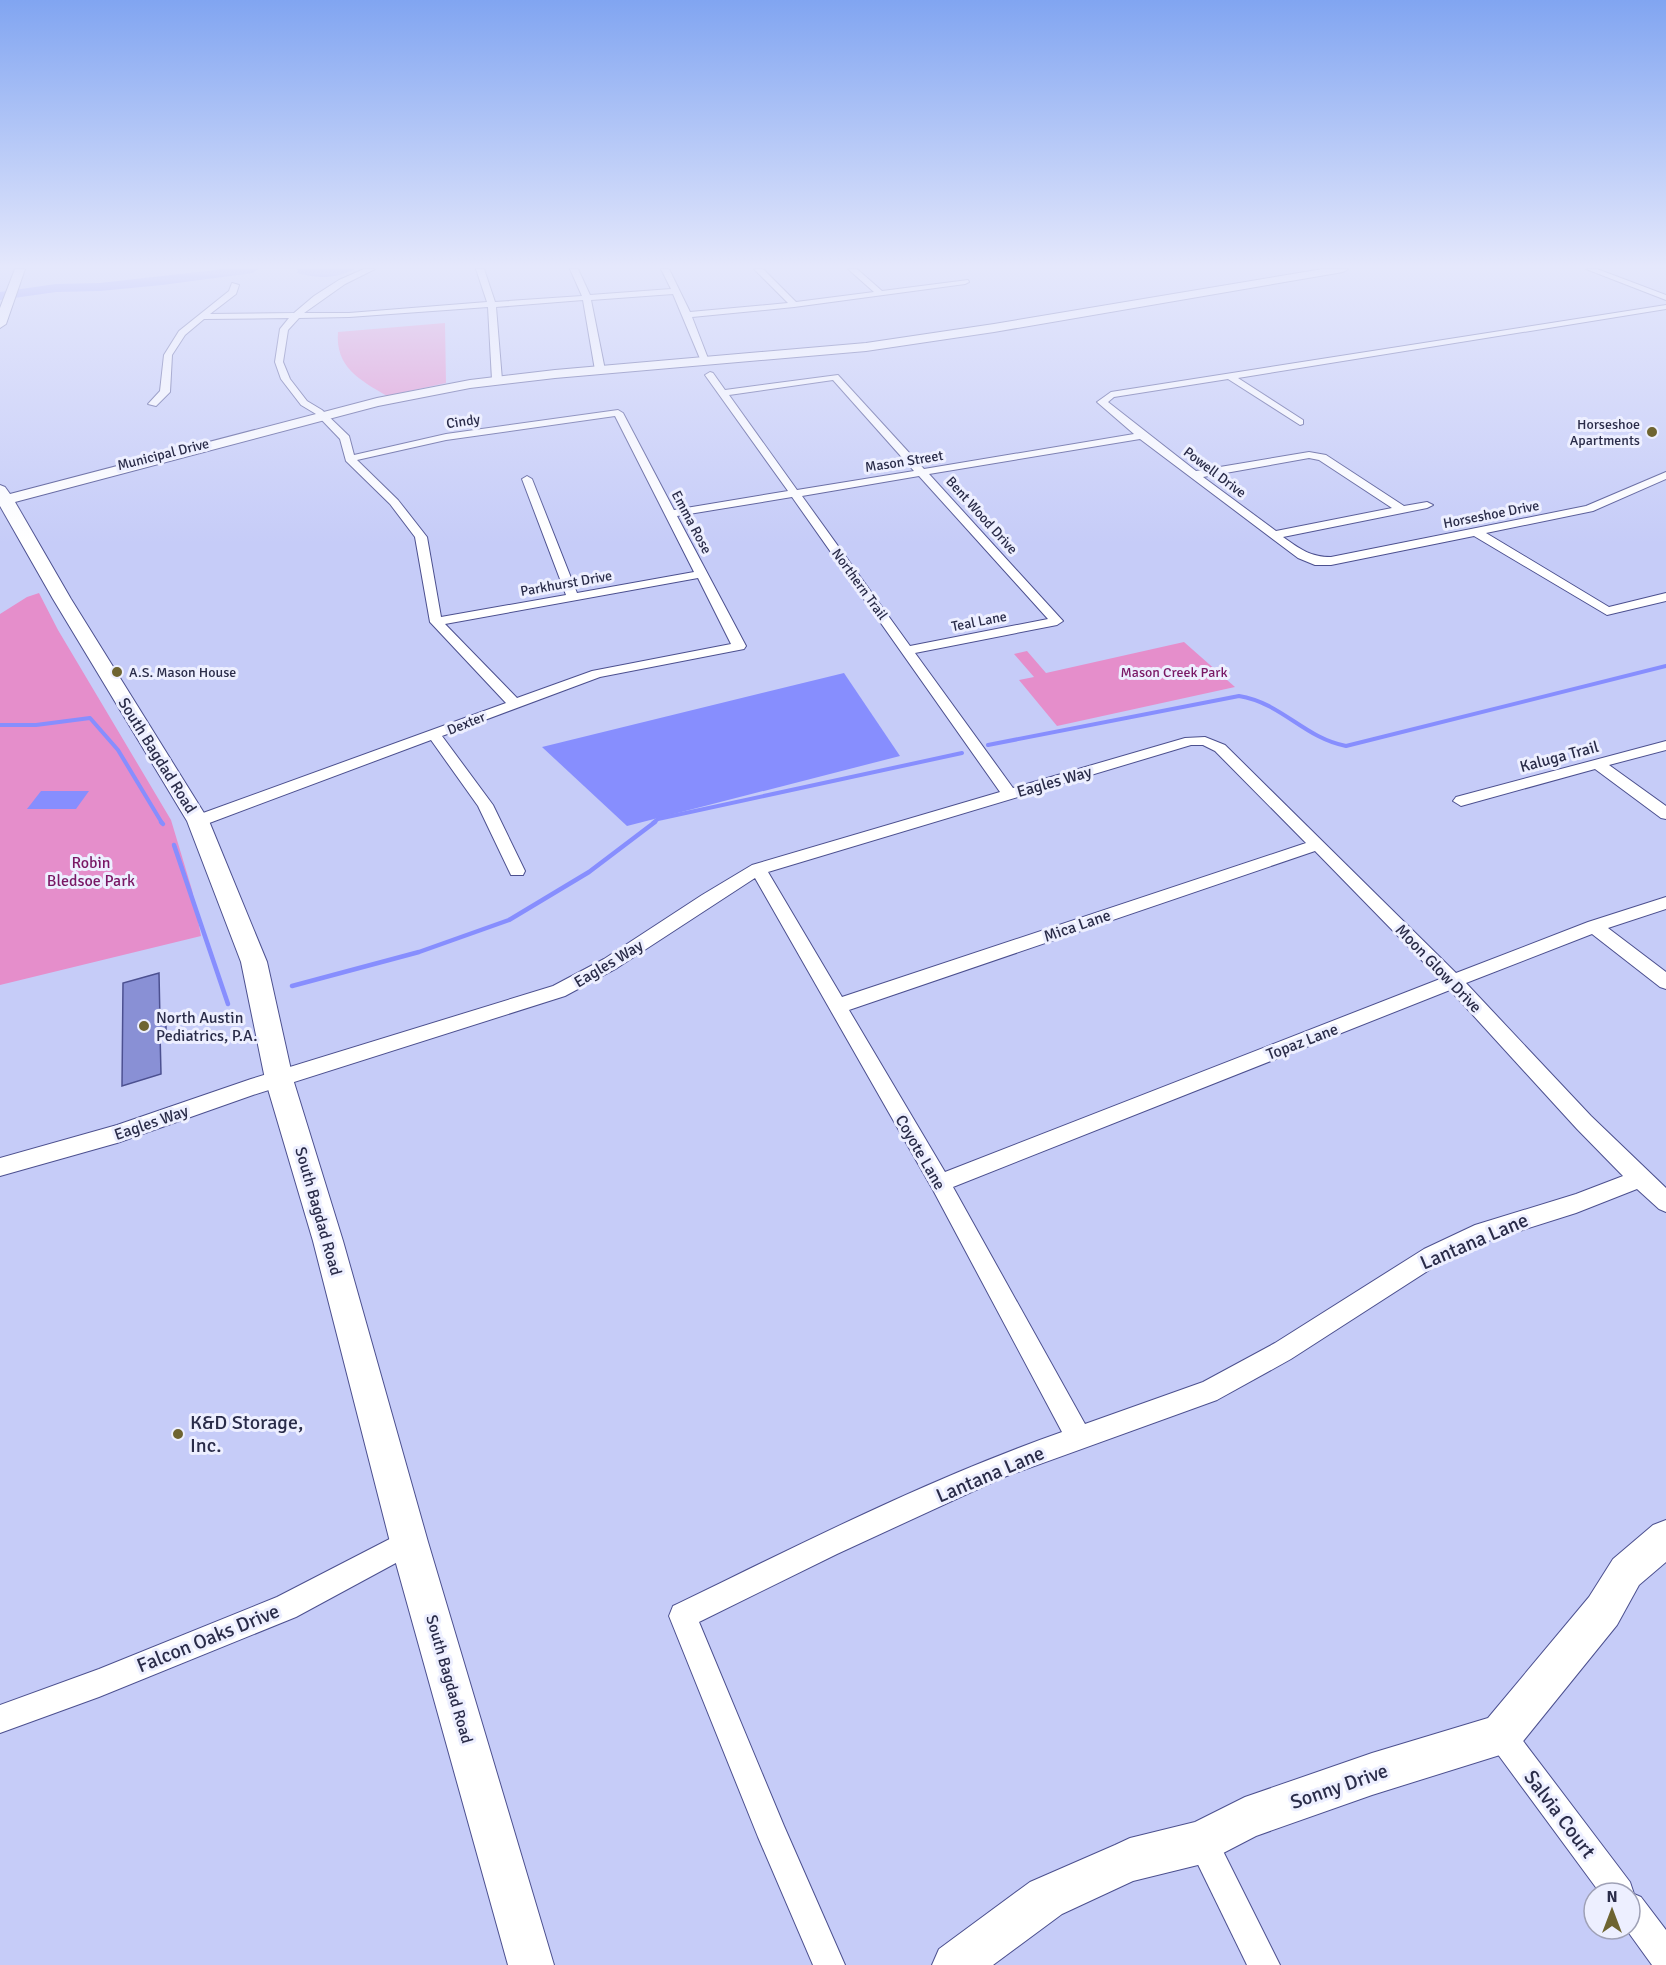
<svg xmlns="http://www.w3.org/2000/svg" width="1666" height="1965" viewBox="0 0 1666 1965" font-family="Signika,sans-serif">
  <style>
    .green { fill: #e58ecb }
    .water { fill: #878efe }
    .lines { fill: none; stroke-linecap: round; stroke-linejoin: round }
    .stream-far1 { stroke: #878efe; stroke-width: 4 }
    .stream { stroke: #878efe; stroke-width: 4.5 }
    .river { fill: #878efe; fill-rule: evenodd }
    .building { fill: #8990d5; stroke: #4c5090; stroke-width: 1.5 }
    .street-casing { stroke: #4c508f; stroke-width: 2 }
    .secondary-casing { stroke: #4c508f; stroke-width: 2 }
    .street { fill: #fff; fill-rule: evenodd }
    .secondary { fill: #fff; fill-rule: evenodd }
    .poi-dot { fill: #6e6431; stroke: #edefff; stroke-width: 2 }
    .labels { text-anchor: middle; stroke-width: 6; stroke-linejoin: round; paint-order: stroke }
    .far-street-label { font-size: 14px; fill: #2a2c49; stroke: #edefff }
    .far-poi-label { font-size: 14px; fill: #2a2c49; stroke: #edefff; text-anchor: end }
    .far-park-label { font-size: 14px; fill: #791764; stroke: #edefff }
    .street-label { font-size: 16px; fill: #2a2c49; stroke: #edefff }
    .park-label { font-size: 16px; fill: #791764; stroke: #edefff }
    .poi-label { font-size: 16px; fill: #2a2c49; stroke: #edefff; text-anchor: start }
    .near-street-label { font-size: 20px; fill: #2a2c49; stroke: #edefff }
    .near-poi-label { font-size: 20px; fill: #2a2c49; stroke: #edefff; text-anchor: start }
  </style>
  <rect width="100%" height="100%" fill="#c6ccf8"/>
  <!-- green -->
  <g class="green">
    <path d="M445,323L446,383L387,396C360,380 335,367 338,332Z"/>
    <polygon points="39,593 58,630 171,820 192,890 201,936 0,985 0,614 27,597"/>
    <polygon points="1184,642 1235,687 1057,726 1019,680 1034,677 1014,654 1027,651 1046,673"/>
  </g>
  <!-- water -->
  <g class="water">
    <path d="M298,269H355C332,279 322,279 297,273Z"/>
    <polygon points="844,673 900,756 627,826 542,747"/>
    <polygon points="41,791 89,791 76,809 27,809"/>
  </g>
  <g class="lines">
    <!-- stream-far1 -->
    <g class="stream-far1">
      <polyline points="0,725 36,725 90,718 118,750 162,823"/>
      <path d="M988,745L1239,696C1282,703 1304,738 1346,746L1666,666"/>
      <polyline points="653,823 658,819 962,753"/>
    </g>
    <!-- stream -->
    <g class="stream">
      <polyline points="161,822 163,824"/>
      <polyline points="174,845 228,1004"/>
      <polyline points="292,986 419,952 509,920 589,872 655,822"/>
    </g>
    <!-- river -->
    <polygon class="river" points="224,269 259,269 253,273 162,285 100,291 56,292 0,300 0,292 56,284 100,283"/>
  </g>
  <!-- building -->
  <polygon class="building" points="159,973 160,1021 166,1019 166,1031 160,1033 161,1074 122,1086 123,983"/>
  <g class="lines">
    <defs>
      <g id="street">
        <path d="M364,269H375L345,284L304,313H349L487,302L476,269H484L495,302L582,296L570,269H578L590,295L671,289L661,269H669L690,312L788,303L754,269H763L796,302L874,292L848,269H857L882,291L968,280L969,282L965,284L794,307L692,317L709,361L705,364L701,361L673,294L591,300L605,370L600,373L595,370L583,300L496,307L502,380L497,383L492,380L488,307L349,317L299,318L288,330L283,362L290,379L307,401L322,410L349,436L354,455L446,434L618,410L623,413L674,510L788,491L705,375L710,372L713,373L725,390L838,375L924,469L1134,434L1097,402L1111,392L1666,305V309L1238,378L1303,420V424L1300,425L1228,379L1114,397L1108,402L1196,471L1309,452L1326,455L1404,506L1427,502L1433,505L1427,508L1283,537C1300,549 1310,557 1331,557L1586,506L1666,472V479L1593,511L1486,533L1609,607L1666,593V601L1607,615L1474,536L1331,565H1315L1298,558L1140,439L929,474L1063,621L1057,625L915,653L1013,788L1185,738L1205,737L1225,745L1456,973L1588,922L1666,897V909L1608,928L1666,972V989L1660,987L1592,934L1466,983L1591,1116L1666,1188V1212L1659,1209L1637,1189L1576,1213L1488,1241L1440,1263L1291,1359L1217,1400L1004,1477L837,1554L699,1622L784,1826L845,1965H813L758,1837L669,1616L673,1606C801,1544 928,1479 1062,1432L933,1190L755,878L617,968L565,996L253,1095L117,1143L0,1176V1158L117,1125L251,1079L553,986L604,959L702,895L752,865L1000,792L792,497L677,516L746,646L744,649L600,677L442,736L493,805L525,871L523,875H511L478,806L431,740L204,825H192L190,821L192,817L506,703L430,622L415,537L390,504L346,461L340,439L316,414L301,405L281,379L275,362L280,329L289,318L204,319L185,335L172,355L170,392L156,406L148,404L160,391L164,355L179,331L229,291L232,283L239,285L236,294L210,314L294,313L314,296L339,280ZM833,380L914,471L797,490L729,395ZM615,416L694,572L577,593L532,479L527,476L522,479L566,595L441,617L427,537L398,500L357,460L446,440ZM1309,458L1319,460L1392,508L1276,531L1203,477ZM919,476L1048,619L910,646L802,496ZM698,578L731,644L592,671L517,698L445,624ZM1191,745H1203L1215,751L1306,843L842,997L768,872ZM1315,851L1440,979L945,1172L849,1010ZM1450,990L1577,1129L1623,1176L1576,1194L1475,1225L1424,1249L1275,1343L1203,1382L1085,1424L953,1187Z"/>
        <polygon points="1586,269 1597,269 1666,295 1666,300"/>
        <polygon points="1666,741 1666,750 1609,765 1666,806 1666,819 1661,818 1595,769 1461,806 1453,801 1456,797"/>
        <polygon points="409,1529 418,1533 422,1542 418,1551 296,1617 99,1697 0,1733 0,1705 99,1669 277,1597"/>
        <polygon points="1501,1721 1511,1725 1630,1882 1634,1894 1641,1897 1666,1930 1666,1965 1652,1965 1626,1929 1630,1929 1630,1893 1600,1893 1491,1745 1487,1735 1491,1725"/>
        <polygon points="1202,1827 1213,1831 1280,1965 1247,1965 1187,1842 1191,1831"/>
      </g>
      <g id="secondary">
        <polygon points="15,269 25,269 6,324 0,328 0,308"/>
        <polygon points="1323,269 1348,269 1343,272 994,332 866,351 555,378 470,388 378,406 15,502 71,599 209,821 267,962 293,1079 343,1241 428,1542 554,1965 508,1965 390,1542 313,1241 265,1079 241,962 187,821 53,599 0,506 0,485 5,487 10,494 377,398 470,380 555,370 866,343 994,324"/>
        <polygon points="1666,1520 1666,1562 1639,1585 1617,1625 1516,1750 1372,1795 1256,1836 1202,1864 1133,1881 1062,1914 993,1965 932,1965 939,1949 1030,1882 1115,1845 1130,1838 1195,1822 1245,1797 1372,1753 1488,1718 1589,1597 1613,1559 1653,1525"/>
      </g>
    </defs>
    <!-- street casing -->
    <use href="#street" class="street-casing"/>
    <!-- secondary casing -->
    <use href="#secondary" class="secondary-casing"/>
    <!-- street -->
    <use href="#street" class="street"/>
    <!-- secondary -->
    <use href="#secondary" class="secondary"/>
  </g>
  <!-- sky -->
  <linearGradient id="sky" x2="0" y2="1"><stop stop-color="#81a5f1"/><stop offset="0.49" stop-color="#e5e8fc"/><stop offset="1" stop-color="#e5e8fc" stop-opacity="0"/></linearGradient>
  <rect width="1666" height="544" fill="url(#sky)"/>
  <!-- markers -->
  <g class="poi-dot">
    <circle cx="1652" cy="432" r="6"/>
    <circle cx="117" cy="672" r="6"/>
    <circle cx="144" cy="1026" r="6"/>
    <circle cx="178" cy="1434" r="6"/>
  </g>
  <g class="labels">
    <!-- far-street labels -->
    <g class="far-street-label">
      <text transform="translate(463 421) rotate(-8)" y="5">Cindy</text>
      <text transform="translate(163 454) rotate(-14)" y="5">Municipal Drive</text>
      <text transform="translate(904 461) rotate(-9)" y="5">Mason Street</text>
      <text transform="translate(1215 472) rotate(37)" y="5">Powell Drive</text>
      <text transform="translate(1491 514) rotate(-11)" y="5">Horseshoe Drive</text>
      <text transform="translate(982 515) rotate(48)" y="5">Bent Wood Drive</text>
      <text transform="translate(692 522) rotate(62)" y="5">Emma Rose</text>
      <text transform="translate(566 583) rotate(-10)" y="5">Parkhurst Drive</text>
      <text transform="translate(860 584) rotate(54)" y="5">Northern Trail</text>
      <text transform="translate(979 621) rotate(-11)" y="5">Teal Lane</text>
      <text transform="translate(466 723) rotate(-22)" y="5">Dexter</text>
    </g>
    <!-- far-poi labels -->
    <g class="far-poi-label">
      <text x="1640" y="429">Horseshoe<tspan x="1640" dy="16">Apartments</tspan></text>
      <text x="129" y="677" text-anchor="start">A.S. Mason House</text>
    </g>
    <!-- far-park labels -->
    <g class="far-park-label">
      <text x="1174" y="677">Mason Creek Park</text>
    </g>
    <!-- street labels -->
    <g class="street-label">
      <text transform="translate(158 755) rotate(58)" y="6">South Bagdad Road</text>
      <text transform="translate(1559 756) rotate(-15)" y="6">Kaluga Trail</text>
      <text transform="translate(1054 781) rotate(-16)" y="6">Eagles Way</text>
      <text transform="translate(1077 925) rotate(-19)" y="6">Mica Lane</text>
      <text transform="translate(608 963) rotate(-31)" y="6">Eagles Way</text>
      <text transform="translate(1439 968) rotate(46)" y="6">Moon Glow Drive</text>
      <text transform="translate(1302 1041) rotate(-21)" y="6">Topaz Lane</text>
      <text transform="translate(151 1122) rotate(-19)" y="6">Eagles Way</text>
      <text transform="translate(921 1152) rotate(60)" y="6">Coyote Lane</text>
      <text transform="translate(319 1211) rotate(74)" y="6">South Bagdad Road</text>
      <text transform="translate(450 1679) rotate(74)" y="6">South Bagdad Road</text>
    </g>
    <!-- park labels -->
    <g class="park-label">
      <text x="91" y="868">Robin<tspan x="91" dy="18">Bledsoe Park</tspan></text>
    </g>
    <!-- poi labels -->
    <g class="poi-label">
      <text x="156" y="1023">North Austin<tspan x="156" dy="18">Pediatrics, P.A.</tspan></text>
    </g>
    <!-- near-street labels -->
    <g class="near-street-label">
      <text transform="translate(1474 1241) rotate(-23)" y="7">Lantana Lane</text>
      <text transform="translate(990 1474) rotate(-23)" y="7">Lantana Lane</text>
      <text transform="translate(208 1638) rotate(-22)" y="7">Falcon Oaks Drive</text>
      <text transform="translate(1339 1786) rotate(-19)" y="7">Sonny Drive</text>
      <text transform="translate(1560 1814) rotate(53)" y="7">Salvia Court</text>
    </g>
    <!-- near-poi labels -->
    <g class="near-poi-label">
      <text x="190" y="1429">K&amp;D Storage,<tspan x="190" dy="23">Inc.</tspan></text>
    </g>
  </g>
  <!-- north arrow -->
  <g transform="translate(1612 1911)"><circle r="28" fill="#edefff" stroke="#9fa1b6" stroke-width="1.5"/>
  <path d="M0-4.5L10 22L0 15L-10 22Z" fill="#6e6431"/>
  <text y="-9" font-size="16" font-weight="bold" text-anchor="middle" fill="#2a2c49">N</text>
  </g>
</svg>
